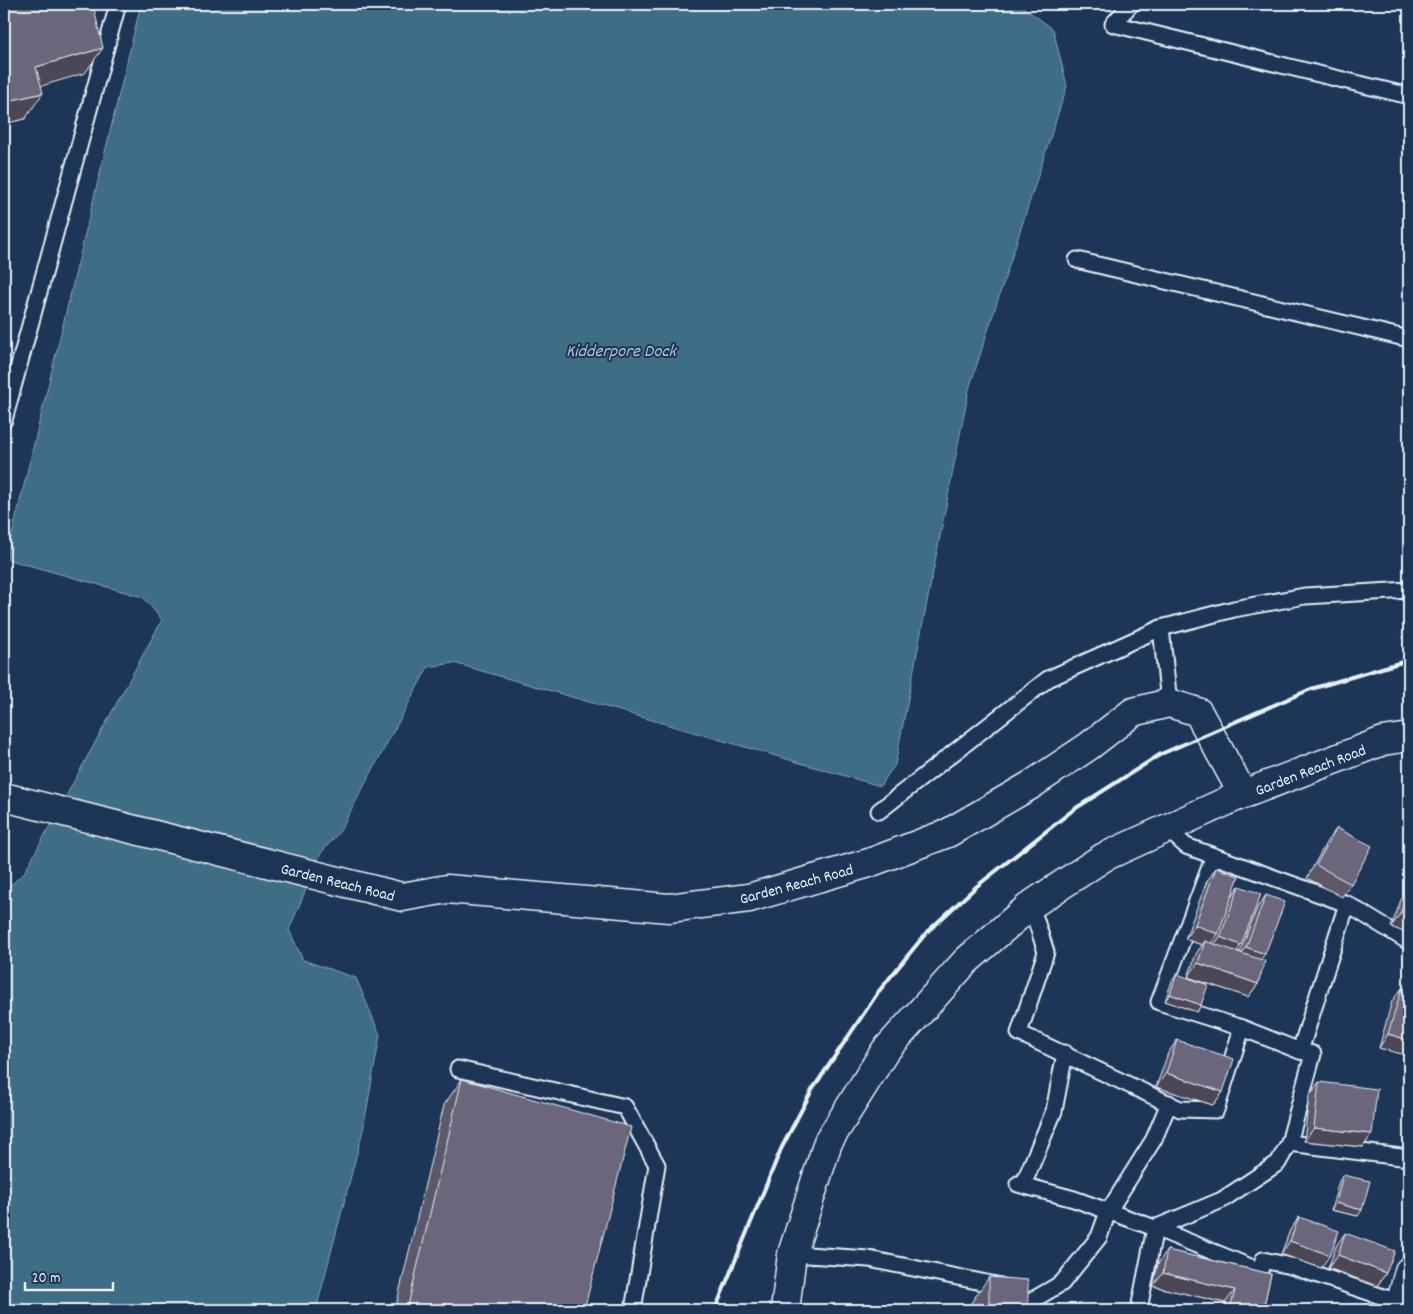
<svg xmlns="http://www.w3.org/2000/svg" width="1413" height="1314" viewBox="0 0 1413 1314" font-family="Dekko,sans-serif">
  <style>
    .water { fill: #416d86; stroke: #84a2b4 }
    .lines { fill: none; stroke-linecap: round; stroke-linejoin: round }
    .lane-casing { stroke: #e8f1f8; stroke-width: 19 }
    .street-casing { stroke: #e8f1f8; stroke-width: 31 }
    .lane { stroke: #1d3557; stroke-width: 15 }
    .street { stroke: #1d3557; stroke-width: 28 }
    .rail { stroke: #e8f1f8; stroke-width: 4 }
    .wall { fill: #5d586b; stroke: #e8f1f8 }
    .shaded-wall { fill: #4c4757; stroke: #e8f1f8 }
    .building { fill: #6c667c; stroke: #e8f1f8 }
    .labels { text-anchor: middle; stroke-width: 4; stroke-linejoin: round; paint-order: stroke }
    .street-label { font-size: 16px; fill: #e8f1f8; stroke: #1d3557 }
    .water-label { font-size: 18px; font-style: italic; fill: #aec3d0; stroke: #1d3557 }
  </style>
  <rect width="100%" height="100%" fill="#1d3557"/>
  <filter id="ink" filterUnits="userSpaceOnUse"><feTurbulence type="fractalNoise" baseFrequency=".02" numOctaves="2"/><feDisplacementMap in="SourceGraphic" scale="10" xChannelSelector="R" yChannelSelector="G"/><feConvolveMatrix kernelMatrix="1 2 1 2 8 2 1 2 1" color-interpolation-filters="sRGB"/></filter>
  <g filter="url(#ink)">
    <!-- water -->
    <polygon class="water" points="141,4 1019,4 1053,29 1067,86 969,389 895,765 880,786 454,663 428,667 340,831 321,853 289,930 303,960 356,978 380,1035 363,1130 316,1310 4,1310 4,891 24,873 162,620 143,597 6,559"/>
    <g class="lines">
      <defs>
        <g id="lane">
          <polyline points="1131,4 1113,24 1409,96"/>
          <polyline points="1077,260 1409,339"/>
          <polyline points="4,420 118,4"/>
          <polyline points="1161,628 1169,703"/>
          <polyline points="879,811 1048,679 1161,628 1234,609 1305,596 1409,590"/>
          <polyline points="1166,828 1186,846 1347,904 1409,942"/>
          <polyline points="1214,856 1159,1002 1242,1028 1300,1051"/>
          <polyline points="1347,904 1300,1051 1313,1054 1289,1143 1409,1158"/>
          <polyline points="1031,905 1046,952 1019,1033 1180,1109 1216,1110 1242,1028"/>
          <polyline points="458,1069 625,1107 657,1165 633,1310"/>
          <polyline points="1018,1184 1074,1199 1155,1228 1222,1200 1278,1163 1289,1143"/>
          <polyline points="1023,1185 1054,1111 1065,1053"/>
          <polyline points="792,1254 869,1259 1001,1286 1003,1289"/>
          <polyline points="1019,1308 1062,1283 1099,1237 1108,1212 1154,1139 1169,1103"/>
          <polyline points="1142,1310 1140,1304 1155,1228 1260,1271 1263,1260 1291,1266 1401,1303"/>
        </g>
        <g id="street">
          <polyline points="4,797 402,897 447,889 669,908 749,898 869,863 948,833 1031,785 1089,746 1133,712 1169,703 1198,712 1243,794"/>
          <polyline points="785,1310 792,1254 828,1142 885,1051 966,961 1031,905 1104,857 1236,797 1383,741 1409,737"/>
          <polyline points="1399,1310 1409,1271"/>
        </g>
      </defs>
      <!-- lane casing -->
      <use href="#lane" class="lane-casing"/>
      <!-- street casing -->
      <use href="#street" class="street-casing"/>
      <!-- lane -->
      <use href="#lane" class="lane"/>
      <!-- street -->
      <use href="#street" class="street"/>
      <!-- rail -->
      <polyline class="rail" points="715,1310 781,1149 812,1090 879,991 927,932 977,886 1073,810 1161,754 1311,689 1409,660"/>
    </g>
    <!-- wall -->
    <g class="wall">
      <polygon points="1337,828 1351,884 1342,897 1307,878 1327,841"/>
      <polygon points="1216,868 1232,896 1239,886 1237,951 1240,952 1257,908 1266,895 1261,959 1258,984 1248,997 1188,977 1196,954 1202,945 1185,939 1207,881"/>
      <polygon points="1409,883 1409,934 1391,927 1401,900 1404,896"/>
      <polygon points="1177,974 1201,1005 1197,1012 1165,1001 1172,981"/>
      <polygon points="1409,975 1409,1056 1379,1048 1392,1001 1402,988 1405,989"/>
      <polygon points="1177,1040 1223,1092 1213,1105 1156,1087 1168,1053"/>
      <polygon points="462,1079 584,1310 395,1310 444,1105"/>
      <polygon points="1319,1082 1372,1134 1363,1147 1304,1141 1309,1096"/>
      <polygon points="1343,1175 1358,1216 1331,1210 1339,1181"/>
      <polygon points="1299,1217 1321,1268 1281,1254 1290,1230"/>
      <polygon points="1345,1233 1386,1273 1377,1286 1328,1268 1336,1246"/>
      <polygon points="1167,1250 1271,1274 1263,1310 1224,1310 1225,1303 1153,1286 1158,1264"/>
      <polygon points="989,1277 1028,1310 971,1310 971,1303"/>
    </g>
    <!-- shaded-wall -->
    <g class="shaded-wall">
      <polygon points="103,48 85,73 18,93 36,67"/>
      <polygon points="43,93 25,119 4,124 4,102"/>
      <polygon points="1400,914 1409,917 1409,934 1391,927"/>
      <polygon points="1195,925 1218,934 1208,947 1205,941 1202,945 1185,939"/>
      <polygon points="1220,937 1241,945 1232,959 1210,950"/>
      <polygon points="1246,947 1265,954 1255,967 1237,960"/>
      <polygon points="1198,963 1258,984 1248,997 1188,977"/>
      <polygon points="1170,994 1201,1005 1197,1012 1165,1001"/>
      <polygon points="1388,1034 1409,1040 1409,1056 1379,1048"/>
      <polygon points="1166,1073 1223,1092 1213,1105 1156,1087"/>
      <polygon points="1314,1128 1372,1134 1363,1147 1304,1141"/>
      <polygon points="1336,1203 1362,1210 1358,1216 1331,1210"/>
      <polygon points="1290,1241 1330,1255 1321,1268 1281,1254"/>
      <polygon points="1338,1255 1386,1273 1377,1286 1328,1268"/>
      <polygon points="1163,1273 1235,1290 1225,1303 1153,1286"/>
    </g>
    <!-- building -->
    <g class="building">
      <polygon points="4,4 93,4 103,48 36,67 43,93 4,102"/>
      <polygon points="1337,828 1372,846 1351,884 1316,865"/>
      <polygon points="1216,868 1239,876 1218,934 1195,925"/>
      <polygon points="1239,886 1261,894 1241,945 1220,937"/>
      <polygon points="1409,891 1409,917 1400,914"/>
      <polygon points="1266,895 1285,902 1265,954 1246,947"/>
      <polygon points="1205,941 1265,961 1258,984 1198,963"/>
      <polygon points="1177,974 1208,985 1201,1005 1170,994"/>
      <polygon points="1402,988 1409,990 1409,1040 1388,1034"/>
      <polygon points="1177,1040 1234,1059 1223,1092 1166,1073"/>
      <polygon points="462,1079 631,1127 584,1310 407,1310"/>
      <polygon points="1319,1082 1377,1089 1372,1134 1314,1128"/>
      <polygon points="1343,1175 1370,1181 1362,1210 1336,1203"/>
      <polygon points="1299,1217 1339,1231 1330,1255 1290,1241"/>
      <polygon points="1345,1233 1395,1251 1386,1273 1338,1255"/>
      <polygon points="1167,1250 1271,1274 1263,1310 1230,1310 1235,1290 1163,1273"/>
      <polygon points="989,1277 1028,1280 1028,1310 989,1310"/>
      <polygon points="836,1307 884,1310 836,1310"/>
    </g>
  </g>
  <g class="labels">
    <!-- street labels -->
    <g class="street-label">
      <text transform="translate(1310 769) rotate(-21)" y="6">Garden Reach Road</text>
      <text transform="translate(338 881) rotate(14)" y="6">Garden Reach Road</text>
      <text transform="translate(796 883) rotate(-15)" y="6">Garden Reach Road</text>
    </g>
    <!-- water labels -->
    <g class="water-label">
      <text x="621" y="356">Kidderpore Dock</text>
    </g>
  </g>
  <!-- margin -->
  <rect width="1413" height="1314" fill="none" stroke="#1d3557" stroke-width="20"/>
  <rect x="10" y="10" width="1393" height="1294" fill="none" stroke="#e8f1f8" stroke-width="2" filter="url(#ink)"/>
  <!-- scale -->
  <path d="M25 1282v8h88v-8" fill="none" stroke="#e8f1f8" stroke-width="2.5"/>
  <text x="32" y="1282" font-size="15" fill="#e8f1f8" stroke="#1d3557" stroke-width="4" paint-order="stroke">20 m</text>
</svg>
